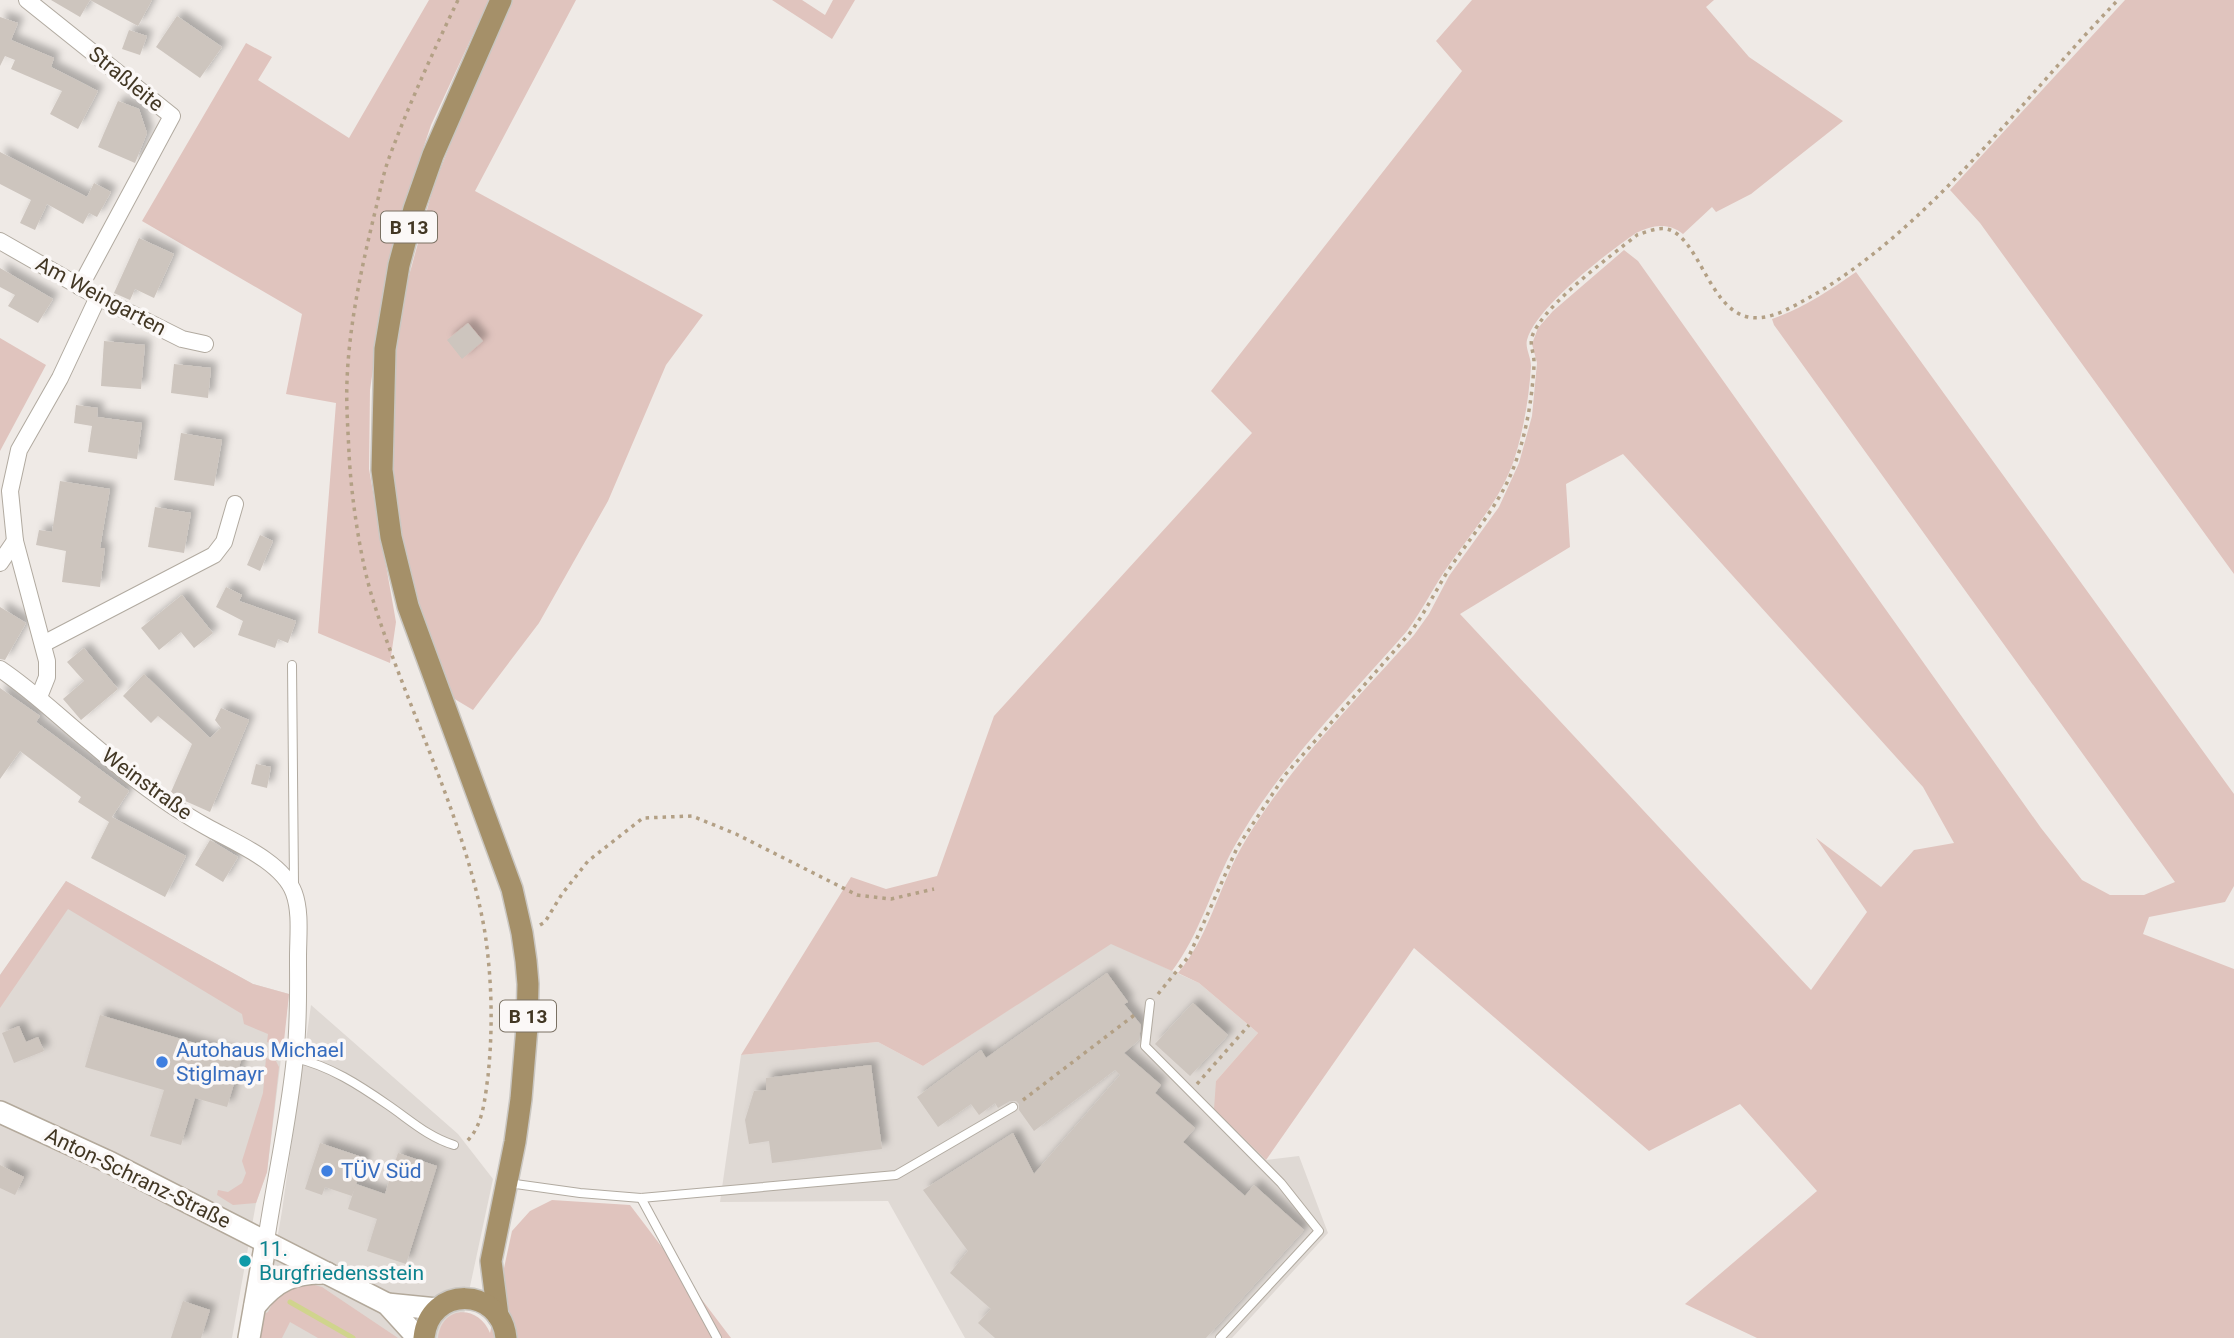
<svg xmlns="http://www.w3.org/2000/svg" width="2234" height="1338" viewBox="0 0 2234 1338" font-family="Roboto,sans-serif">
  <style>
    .built { fill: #dfd9d4 }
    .green { fill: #e0c4be; fill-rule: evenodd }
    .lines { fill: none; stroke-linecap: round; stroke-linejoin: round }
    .stream { stroke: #d0d48d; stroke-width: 5 }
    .building { fill: #cdc5be; filter: url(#shadow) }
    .lane-casing { stroke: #b1aaa0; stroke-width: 10 }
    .street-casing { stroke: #b1aaa0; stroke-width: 18 }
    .secondary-casing { stroke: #b3a99b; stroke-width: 24 }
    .primary-casing { stroke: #cac7c2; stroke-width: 24 }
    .path { stroke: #b3a085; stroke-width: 3.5; stroke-dasharray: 3.5 5; stroke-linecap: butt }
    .lane { stroke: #fff; stroke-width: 8 }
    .street { stroke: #fff; stroke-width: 16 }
    .secondary { stroke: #fff; stroke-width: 21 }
    .primary { stroke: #a59069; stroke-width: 21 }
    .shop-dot { fill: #3f7fe0; stroke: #fbf8f7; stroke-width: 2.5 }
    .culture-dot { fill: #0f9aa8; stroke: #fbf8f7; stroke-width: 2.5 }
    .labels { text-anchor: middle; stroke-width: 7; stroke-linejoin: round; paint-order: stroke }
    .shield { fill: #fbf8f7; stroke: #7a7163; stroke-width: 2 }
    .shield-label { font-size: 19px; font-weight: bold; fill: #423724 }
    .street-label { font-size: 21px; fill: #423724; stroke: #fbf8f7 }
    .shop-label { font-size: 21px; fill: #366cbe; stroke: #fbf8f7; text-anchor: start }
    .culture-label { font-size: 21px; fill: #0d838f; stroke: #fbf8f7; text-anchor: start }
  </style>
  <defs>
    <filter id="shadow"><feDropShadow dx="6" dy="-6" stdDeviation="3.5" flood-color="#0004"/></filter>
  </defs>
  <rect width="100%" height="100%" fill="#efeae6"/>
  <!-- built -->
  <g class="built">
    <polygon points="66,881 253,984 289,994 267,1172 256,1203 232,1338 0,1338 0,975"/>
    <polygon points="1111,943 1199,983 1258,1033 1216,1081 1266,1160 1299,1156 1328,1233 1232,1338 965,1338 888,1201 720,1202 741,1055 878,1042 923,1066"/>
    <polygon points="311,1005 458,1134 493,1179 459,1338 260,1338 282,1211"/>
  </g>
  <!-- green -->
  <g class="green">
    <polygon points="429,0 489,0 431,125 407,197 386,279 370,390 369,469 396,622 390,663 318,633 336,403 286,394 302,314 142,221 246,43 272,57 258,80 349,138"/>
    <polygon points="513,0 576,0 475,191 703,315 666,365 608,501 539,623 473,710 448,695 405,564 390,462 398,316 433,188 473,86"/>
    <polygon points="772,0 802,0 825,15 833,0 855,0 832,39"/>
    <path d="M1472,0H1714L1706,7L1749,57L1843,121L1751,194L1716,212L1712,207L1683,234C1668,222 1652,225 1636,233C1607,253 1536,307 1527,340C1525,348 1531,357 1531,366C1529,397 1524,429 1514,460C1499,503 1469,535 1444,572C1431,592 1421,612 1407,631C1347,700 1279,766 1234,847C1212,887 1200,934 1172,971L1111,944L923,1066L878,1042L741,1055L851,877L886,889L937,876L994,716L1252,433L1211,391L1462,71L1436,41Z"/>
    <polygon points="2125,0 2234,0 2234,574 1980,223 1950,190"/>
    <path d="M1624,250L1638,261L2041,828L2082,880L2110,895H2144L2175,882L1774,325L1772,319C1803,308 1829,291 1856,272L2234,794V886L2225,902L2149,917L2143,934L2234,969V1338H1757L1685,1304L1817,1191L1740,1104L1649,1151L1414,948L1266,1160L1214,1109L1216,1081L1258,1033L1199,983L1178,973C1208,938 1218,890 1240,850C1284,771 1354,703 1414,635L1429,614L1449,576L1499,507L1519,463L1532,416L1537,363L1532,344L1538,328L1553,311ZM1623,454L1923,787L1954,843L1914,850L1881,887L1816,838L1867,912L1811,990L1460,614L1570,547L1566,484Z"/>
    <polygon points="0,338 46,365 0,451"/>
    <polygon points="66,881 253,984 289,994 284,1041 274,1045 267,1042 268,1034 244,1024 242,1014 68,909 0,1008 0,975"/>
    <polygon points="266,1058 276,1061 279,1067 267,1172 256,1203 233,1205 217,1195 218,1190 228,1192 242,1183 246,1173 242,1161 263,1093"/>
    <path d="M552,1200L630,1205L731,1338H438C442,1304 479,1305 490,1333L512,1231L530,1211Z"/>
    <polygon points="303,1282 322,1287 398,1338 318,1338 290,1322 282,1338 260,1338 264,1314 268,1312 278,1292"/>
  </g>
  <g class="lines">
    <!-- stream -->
    <polyline class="stream" points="290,1302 353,1338"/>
  </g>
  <!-- building -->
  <g class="building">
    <polygon points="51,0 152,0 138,26 90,0 80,17"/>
    <polygon points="177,16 222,47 200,78 156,47"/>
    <polygon points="0,17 18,23 11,40 54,58 51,67 98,91 78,129 50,114 62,91 11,69 15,60 5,56 0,66"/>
    <polygon points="129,30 147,36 140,55 122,49"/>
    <polygon points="118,101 139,109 147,133 135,163 98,147"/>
    <polygon points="0,152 87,197 94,183 111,192 97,217 89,213 83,224 47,204 35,230 20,223 31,200 0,184"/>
    <polygon points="139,238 174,254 154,298 135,289 130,300 114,293"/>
    <polygon points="0,268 53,299 38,323 8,306 15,295 0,287"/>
    <polygon points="468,323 483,341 462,359 447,340"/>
    <polygon points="104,341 145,345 141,389 101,386"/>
    <polygon points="174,364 211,368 208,398 171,393"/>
    <polygon points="76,405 98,408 97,417 142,423 137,459 88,452 92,426 74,423"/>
    <polygon points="181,433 222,440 214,486 174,480"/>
    <polygon points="60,481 110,489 100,548 105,548 100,587 62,582 66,551 36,545 39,530 52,532"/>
    <polygon points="155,507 191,513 184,553 148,547"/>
    <polygon points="260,535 273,541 260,571 247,565"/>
    <polygon points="226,587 242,595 239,601 296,621 288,643 278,639 275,648 238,635 243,621 216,607"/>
    <polygon points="182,595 213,633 194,648 181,632 159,650 141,628"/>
    <polygon points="0,607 26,623 5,660 0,659"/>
    <polygon points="84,648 118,689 81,720 63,699 84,681 67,662"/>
    <polygon points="144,674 210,738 221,728 215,720 221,708 249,720 210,812 183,800 171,792 192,744 158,716 151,723 123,696"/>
    <polygon points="0,688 40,716 36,722 129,791 112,817 186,856 165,897 91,858 109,822 78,802 81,797 20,751 0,779"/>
    <polygon points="256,764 271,767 267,788 251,784"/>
    <polygon points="210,840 238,857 223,882 195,865"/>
    <polygon points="1107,973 1128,1002 1124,1004 1141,1025 1139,1040 1124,1053 1161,1085 1155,1093 1195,1128 1183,1142 1245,1196 1254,1185 1304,1230 1206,1338 995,1338 978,1323 991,1309 950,1273 968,1251 923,1190 1013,1133 1034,1174 1120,1075 1115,1070 1034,1131 1019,1110 1019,1104 1016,1101 1010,1101 998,1108 995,1103 979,1115 971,1104 938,1127 917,1097 981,1050 986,1058"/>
    <polygon points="1193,1003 1228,1035 1190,1076 1155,1044"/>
    <polygon points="100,1015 242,1057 227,1107 195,1098 181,1145 150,1136 164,1090 85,1067"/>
    <polygon points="19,1026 26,1042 38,1037 44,1051 14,1063 2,1033"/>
    <polygon points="871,1065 882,1149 772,1163 769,1141 749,1144 745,1120 754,1091 766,1090 766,1078"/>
    <polygon points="320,1143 365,1158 352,1196 325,1187 322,1195 305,1189"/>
    <polygon points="398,1153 437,1166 406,1264 367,1251 377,1219 348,1209 356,1184 385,1194"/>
    <polygon points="0,1165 24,1177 15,1195 0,1188"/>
    <polygon points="183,1301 210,1310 201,1338 171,1338"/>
  </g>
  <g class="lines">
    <defs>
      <g id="lane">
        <polyline points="292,665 294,884"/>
        <polyline points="1150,1003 1145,1046 1281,1183 1319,1231 1220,1338"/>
        <path d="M295,1058C330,1066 359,1085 388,1105C410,1120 428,1137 454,1145"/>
        <polyline points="508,1183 580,1193 641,1198 896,1175 1013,1107"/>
        <polyline points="641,1198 717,1338"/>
      </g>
      <g id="street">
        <polyline points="27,0 172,116 80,287"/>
        <polyline points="0,241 98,297 182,339 205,344"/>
        <polyline points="0,563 15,541"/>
        <polyline points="43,644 214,555 224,542 235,504"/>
        <path d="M0,669C33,691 60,718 91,743C127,774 165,804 207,827C234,842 283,862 294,893C301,912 298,937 298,957C298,990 299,1024 295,1057C289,1119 275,1180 266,1241"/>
        <polyline points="39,697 47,677 47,661 15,541 10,491 19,450 60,378 98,297"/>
      </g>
      <g id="secondary">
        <polyline points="0,1112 111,1163 387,1304 418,1338"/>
        <polyline points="387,1304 437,1309"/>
        <path d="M255,1306C276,1280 294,1272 327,1273"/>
        <polyline points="249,1338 266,1241"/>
      </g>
      <g id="primary">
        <polyline points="498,1316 491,1261 515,1142 521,1099 527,1027 528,984 526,961 522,933 512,889 408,606 391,537 382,470 385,349 399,265 414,209 433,155 501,0"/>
        <path d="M424,1338C429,1285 501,1286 506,1338"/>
      </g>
    </defs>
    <!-- lane casing -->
    <use href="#lane" class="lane-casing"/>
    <!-- street casing -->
    <use href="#street" class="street-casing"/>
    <!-- secondary casing -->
    <use href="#secondary" class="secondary-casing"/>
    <!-- primary casing -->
    <use href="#primary" class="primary-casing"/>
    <!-- path -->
    <g class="path">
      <path d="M458,0C433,52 409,104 389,158C382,177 379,197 374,216C361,270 349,326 347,381C346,405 348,429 349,453C351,495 360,559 373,600C407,709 466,820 485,933C492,980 493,1029 488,1076C485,1098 483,1127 466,1142"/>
      <polyline points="540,925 545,922 562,894 588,861 643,818 692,816 736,834 857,895 891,899 934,889"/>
      <path d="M1158,994L1189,956L1237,848L1285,775L1410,633C1424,614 1434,594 1446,574C1471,535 1501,505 1516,461C1527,430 1532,398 1534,366C1535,348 1525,344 1538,325C1557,296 1608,258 1637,235C1646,232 1658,227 1667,229C1699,237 1709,309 1748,317C1767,321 1787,310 1803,301C1926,234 2021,100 2118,0"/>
      <polyline points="1197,1084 1249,1025"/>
      <polyline points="1023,1100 1137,1013"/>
    </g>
    <!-- lane -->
    <use href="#lane" class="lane"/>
    <!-- street -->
    <use href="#street" class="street"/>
    <!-- secondary -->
    <use href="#secondary" class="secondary"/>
    <!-- primary -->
    <use href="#primary" class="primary"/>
  </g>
  <!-- markers -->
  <g class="shop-dot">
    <circle cx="162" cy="1062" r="7"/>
    <circle cx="327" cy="1171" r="7"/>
  </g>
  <circle class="culture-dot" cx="245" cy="1261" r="7"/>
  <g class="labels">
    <!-- shield labels -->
    <g class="shield">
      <rect x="381" y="211.5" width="56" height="31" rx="5"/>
      <rect x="500" y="1000.5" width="56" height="31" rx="5"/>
    </g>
    <g class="shield-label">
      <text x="409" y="234">B 13</text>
      <text x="528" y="1023">B 13</text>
    </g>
    <!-- street labels -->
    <g class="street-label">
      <text transform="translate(126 79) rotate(39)" y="7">Straßleite</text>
      <text transform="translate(101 296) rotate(28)" y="7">Am Weingarten</text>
      <text transform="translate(147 784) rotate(36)" y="7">Weinstraße</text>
      <text transform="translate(138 1178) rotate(26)" y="7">Anton-Schranz-Straße</text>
    </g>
    <!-- shop labels -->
    <g class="shop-label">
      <text x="176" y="1057">Autohaus Michael<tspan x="176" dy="24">Stiglmayr</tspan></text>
      <text x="341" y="1178">TÜV Süd</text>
    </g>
    <!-- culture labels -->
    <g class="culture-label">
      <text x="259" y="1256">11.<tspan x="259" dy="24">Burgfriedensstein</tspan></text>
    </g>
  </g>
</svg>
